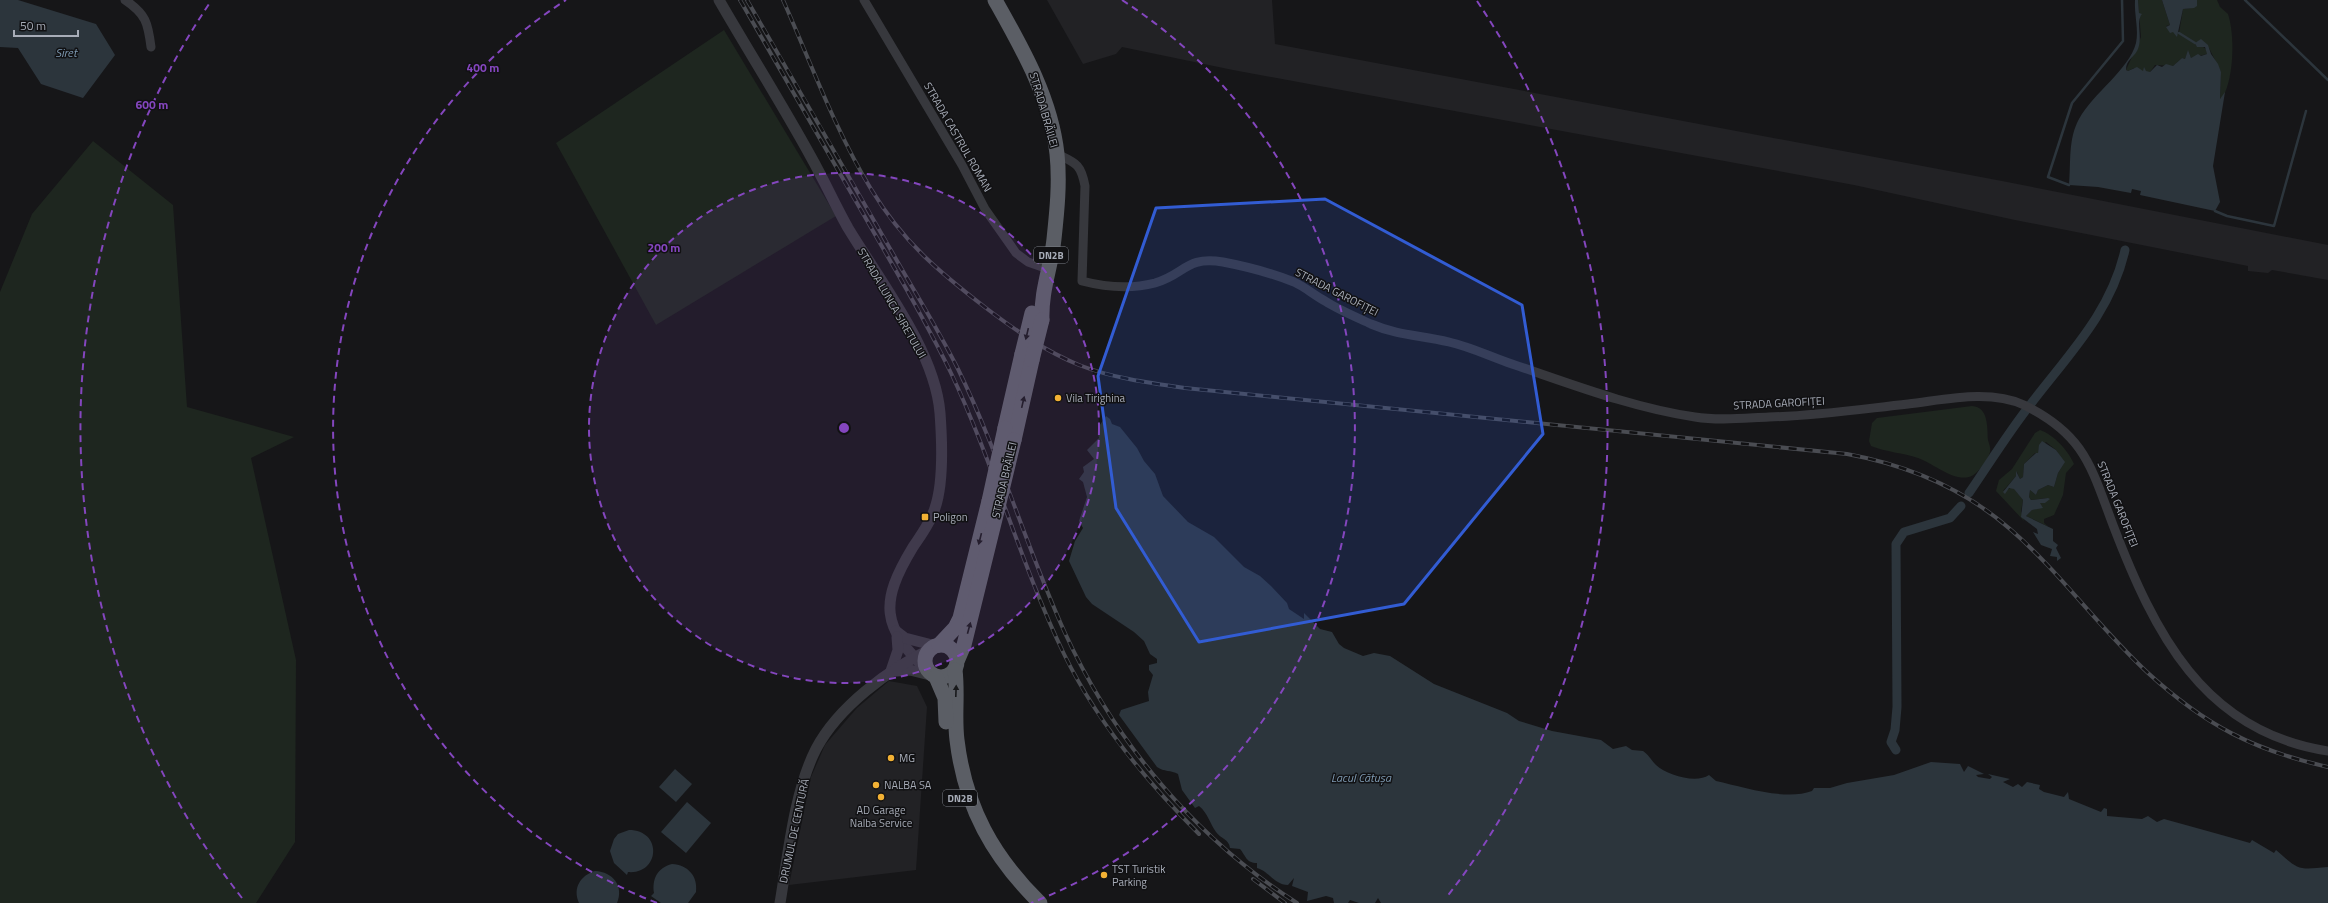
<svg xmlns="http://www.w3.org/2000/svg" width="2328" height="903" viewBox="0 0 2328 903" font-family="'Titillium Web',sans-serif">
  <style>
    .built { fill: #222225 }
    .green { fill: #1e261f }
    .water { fill: #2c353c }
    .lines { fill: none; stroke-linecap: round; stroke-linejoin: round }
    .stream { stroke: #2c353c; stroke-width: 2.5 }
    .canal { stroke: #2c353c; stroke-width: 9 }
    .minor { stroke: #37383d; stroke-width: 9 }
    .tertiary { stroke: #37383d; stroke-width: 11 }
    .trunk { stroke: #5b5e65; stroke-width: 15 }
    .rail-casing { stroke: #4a4c52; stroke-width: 4 }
    .rail { stroke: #111113; stroke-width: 2.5; stroke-dasharray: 8; stroke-linecap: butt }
    .trunk-bridge { stroke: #5b5e65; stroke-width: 15 }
    .oneway { fill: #18191b }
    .marked { fill: #325cd3; fill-opacity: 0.2; stroke: #325cd3; stroke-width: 3; stroke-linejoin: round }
    .ring { fill: none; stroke: #8446be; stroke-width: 2; stroke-dasharray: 7 5 }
    .poi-dot { fill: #f2b134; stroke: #111113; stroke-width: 1.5 }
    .labels { text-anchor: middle; stroke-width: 3; stroke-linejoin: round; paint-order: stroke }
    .shield { fill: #111113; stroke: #7b7e86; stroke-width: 1 }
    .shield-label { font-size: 10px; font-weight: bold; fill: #a8adb8 }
    .street-label { font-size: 11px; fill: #a8adb8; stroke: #111113 }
    .poi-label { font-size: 11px; fill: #a8adb8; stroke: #111113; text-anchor: start }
    .water-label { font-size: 12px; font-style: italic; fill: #7f9bb3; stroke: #111113 }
    .centre { fill: #8446be; stroke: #111113; stroke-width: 2 }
    .ring-label { font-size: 12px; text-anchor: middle; font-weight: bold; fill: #8446be; stroke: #111113; stroke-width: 3; stroke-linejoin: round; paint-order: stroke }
  </style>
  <rect width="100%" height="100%" fill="#161618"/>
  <!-- built -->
  <g class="built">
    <polygon points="1047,0 1272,0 1275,44 2002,181 2328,245 2328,280 2272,270 2268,273 2248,271 2248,266 2015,220 1854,185 1233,70 1122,47 1116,54 1083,64"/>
    <polygon points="889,681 917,686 927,707 916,870 789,885 811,777 825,745 857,708"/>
  </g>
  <!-- green -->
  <g class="green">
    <path d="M2138,0H2162L2170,25L2166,26L2173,32L2179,33L2183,9L2191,8L2197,0H2217L2220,7L2228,14C2235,35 2234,77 2223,97L2220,99L2221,72L2209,48L2202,46L2207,50V54L2191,58L2188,51L2185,59L2182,58L2173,66L2155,65L2150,72H2141L2134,68L2128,71L2126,70L2141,37Z"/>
    <polygon points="724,30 836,216 656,325 556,143"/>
    <polygon points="93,141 173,205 187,407 294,437 251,458 296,660 295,842 256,903 0,903 0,292 32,214"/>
    <path d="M1972,406C1989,407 1987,428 1988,440C1989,444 1991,448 1990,452C1988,460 1977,475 1969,477C1952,481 1933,463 1918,458C1903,453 1886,452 1871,446L1869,441L1872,423L1877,418Z"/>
    <path d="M2040,430C2054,435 2068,450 2074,464L2066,473L2063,495L2054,515L2044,519V523L2049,527L2026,516L2032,510L2039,508L2038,502L2045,503L2047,498L2031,500L2029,497L2030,490L2036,495L2038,490L2048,485L2054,487L2058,473L2064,463L2056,450L2046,442L2039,448L2038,453H2035L2024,464L2023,477L2020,479L2017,472L2016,476L2003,491L2013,487L2023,500L2021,511L2024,521L1996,491L1999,480L2012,469L2035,433Z"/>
  </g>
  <!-- water -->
  <g class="water">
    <polygon points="0,0 18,0 96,24 115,55 83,98 41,84 18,48 0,47"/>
    <path d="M2135,0H2138L2139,13L2142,14C2135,22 2144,39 2137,51C2133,58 2126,60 2126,70L2128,71L2137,67L2143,71L2144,67L2146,71L2150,72L2157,65L2162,67L2166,64L2173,66L2182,58L2185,59L2188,50L2191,58L2198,54L2201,56L2207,54L2205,47H2197L2195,43L2201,39L2208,45L2211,54L2218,64L2221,72L2220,99L2225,92L2213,166L2220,202L2215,211L2140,195L2141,191L2132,189L2131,193L2098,187L2069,185C2071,162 2068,139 2079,119C2093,93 2129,70 2136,43C2139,30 2134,14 2135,0Z"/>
    <polygon points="2162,0 2197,0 2197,6 2194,8 2183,9 2177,37 2173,32 2170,33 2166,27 2170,25"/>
    <path d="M1106,416L1110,419L1112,424L1120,427L1137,448L1144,461L1155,474L1163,496L1188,522L1214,537L1244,567L1260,576L1271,586L1287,603L1289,609L1304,619V613L1320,629L1332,632L1339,644L1344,648L1363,656L1374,653L1390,656L1434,684L1507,713L1519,721L1552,731L1601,740L1613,749L1626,746L1632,750L1643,751C1649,755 1651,760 1656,765C1667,775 1696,784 1709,775L1716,781C1743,787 1786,801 1812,791L1814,788H1830L1847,783L1894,775L1931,762L1960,764L1964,772L1968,766L1984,774L1976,775L1978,777L1990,779L1992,777L1988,774L2010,779L2003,782L2013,787L2018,784L2022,787L2027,782L2040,785L2039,789L2044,792L2064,797L2068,792L2069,799L2101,812L2104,808L2107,809V816L2142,819L2148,816L2157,822L2164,819C2193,827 2222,835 2250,843L2252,840L2274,853L2276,850C2299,870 2297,870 2328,867V903H1381L1378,898L1375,903H1359L1350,900L1348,903H1334L1333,898L1326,896L1307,901L1308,892L1292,886L1294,878L1288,885C1274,885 1269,871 1257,868V863C1246,863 1246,856 1240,849L1230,848C1229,839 1221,839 1216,832C1210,824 1208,813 1199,806L1195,808L1182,790L1178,774C1171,770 1164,772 1157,767L1119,715L1121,710L1149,701L1148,692L1153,675L1149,670V665L1157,663V659L1150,654L1144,641L1134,632L1092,604L1086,597L1069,561L1075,541L1083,528L1079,521L1087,497L1083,482L1079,479L1084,472L1083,467L1094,459L1087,450L1099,438C1096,427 1101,424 1106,416Z"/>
    <polygon points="2042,441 2056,450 2065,462 2058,473 2054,487 2048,485 2038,490 2036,495 2030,490 2029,497 2031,500 2048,498 2050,499 2045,503 2040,503 2043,508 2032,510 2026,516 2053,529 2053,541 2058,545 2056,548 2061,558 2057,561 2057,557 2050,556 2052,549 2041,545 2033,532 2038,534 2037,529 2021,517 2023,500 2014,489 2009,488 2005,494 2003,492 2016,476 2016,471 2020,479 2023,477 2024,464 2036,453 2038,453 2039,445"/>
    <polygon points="675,769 692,784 676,802 659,787"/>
    <polygon points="687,802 711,823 686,853 661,832"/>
    <path d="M629,830C663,830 660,875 628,872L627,875L614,863L610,851L614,839L618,834Z"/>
    <path d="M672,864C688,865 698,876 696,892L688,903H661L651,896L654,893C652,879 657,868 672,864Z"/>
    <path d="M595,871C613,872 624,886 617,903H579C572,888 581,875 595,871Z"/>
  </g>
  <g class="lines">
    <!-- stream -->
    <g class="stream">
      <polyline points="2245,0 2328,80"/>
      <polyline points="2179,33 2195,43"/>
      <polyline points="2069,185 2048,177 2072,103 2123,41 2122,0"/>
      <polyline points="2215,211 2227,216 2274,226 2306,111"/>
    </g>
    <!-- canal -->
    <g class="canal">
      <path d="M1969,493C1989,464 2008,433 2030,405C2067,356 2111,313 2125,250"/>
      <polyline points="1896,750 1891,742 1895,730 1897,707 1896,544 1904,532 1950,518 1961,506"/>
    </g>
    <!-- minor -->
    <g class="minor">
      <path d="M125,0C146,14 148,23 151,47"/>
      <polyline points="864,0 962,165 985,209 1016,253 1028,262 1048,269"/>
      <path d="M1057,154C1076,163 1081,164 1085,186L1082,281C1105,287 1132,289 1155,283C1186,274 1185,256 1223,262C1244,266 1274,274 1294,282C1305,287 1314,295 1325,301C1339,310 1356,317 1371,324C1399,336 1421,335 1449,342C1471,347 1491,357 1512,364C1571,384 1633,408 1695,417C1719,421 1745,418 1769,417C1815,416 1862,409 1908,404C1944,400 1989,389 2024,405C2085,435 2091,467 2113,525C2154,632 2203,732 2328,751"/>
    </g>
    <!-- tertiary -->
    <g class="tertiary">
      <path d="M719,0C749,52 782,104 811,157C824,180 835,205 848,228C880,281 935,351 940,413C942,440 944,482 935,508C931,522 921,535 913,547C879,603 881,627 929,672"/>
      <polyline points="896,631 905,638 936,646"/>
      <polyline points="891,671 898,650 897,637"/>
      <polyline points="894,671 910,670 930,675"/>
      <path d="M780,903C788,856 794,792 816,749C838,707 889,669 931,649"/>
    </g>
    <!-- trunk -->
    <g class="trunk">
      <path d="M995,0C1022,48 1051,98 1057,154C1060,182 1057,211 1054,239C1051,268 1041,289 1042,320"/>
      <polyline points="1005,428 1022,354"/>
      <polyline points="1014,440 1032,360"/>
      <circle cx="941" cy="661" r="16"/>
      <polyline points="939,645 955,628 960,618 989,501"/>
      <polyline points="958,659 964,645 997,511"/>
      <path d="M955,670C958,694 954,717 957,740C965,807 993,857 1040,903"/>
      <polyline points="936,677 945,698 946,722"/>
    </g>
    <defs>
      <g id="rail">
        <path d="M740,0C782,72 823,145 865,217C894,268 925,319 951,373C994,464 1020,563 1064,654C1097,722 1146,781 1199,834"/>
        <path d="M747,0C796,84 844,168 892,252C914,291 938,329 958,369C1000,455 1026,547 1065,633C1115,742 1195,838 1297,903"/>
        <path d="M783,0C811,63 835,130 871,189C903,242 938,271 986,308C1015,330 1045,351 1079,365C1112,378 1149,383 1185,388L1847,454C1907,465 1963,488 2010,529C2060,572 2099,628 2148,673C2205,725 2253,750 2328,767"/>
        <polyline points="1253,879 1285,903"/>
      </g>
    </defs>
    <!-- rail casing -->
    <use href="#rail" class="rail-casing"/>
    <!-- rail -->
    <use href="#rail" class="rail"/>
    <!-- trunk-bridge -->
    <g class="trunk-bridge">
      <polyline points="1022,354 1032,313"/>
      <polyline points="1032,360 1042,320"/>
      <polyline points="989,501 1005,428"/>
      <polyline points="997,511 1014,440"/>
    </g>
  </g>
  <!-- one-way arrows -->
  <defs><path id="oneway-solid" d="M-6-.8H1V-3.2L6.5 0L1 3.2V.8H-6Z"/></defs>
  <g class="oneway">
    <use href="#oneway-solid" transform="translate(1027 334) rotate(103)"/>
    <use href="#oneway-solid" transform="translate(1023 402) rotate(-77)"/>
    <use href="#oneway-solid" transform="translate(980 539) rotate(104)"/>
    <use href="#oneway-solid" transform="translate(969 628) rotate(-75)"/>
    <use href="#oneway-solid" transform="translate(956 691) rotate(-88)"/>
  </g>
  <!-- marked area -->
  <path class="marked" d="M1325,199L1522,305L1543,434L1404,604L1199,642L1116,508L1098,376L1156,208Z"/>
  <!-- distance rings -->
  <circle cx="844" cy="428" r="255" fill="#8446be" fill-opacity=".12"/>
  <g class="ring">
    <circle cx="844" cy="428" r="255"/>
    <path d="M657 903A510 510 0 0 1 566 0M1122 0A510 510 0 0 1 1031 903"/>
    <path d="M242 898A764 764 0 0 1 211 1M1477 1A764 764 0 0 1 1446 898"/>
  </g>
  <!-- markers -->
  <g class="poi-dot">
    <circle cx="1058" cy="398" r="4"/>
    <rect x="921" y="513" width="8" height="8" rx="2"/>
    <circle cx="891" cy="758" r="4"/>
    <circle cx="876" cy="785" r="4"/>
    <circle cx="881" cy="797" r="4"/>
    <circle cx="1104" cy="875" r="4"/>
  </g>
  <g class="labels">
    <!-- shield labels -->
    <g class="shield">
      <rect x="1034" y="247" width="34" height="16" rx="3"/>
      <rect x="943" y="790" width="34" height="16" rx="3"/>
    </g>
    <g class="shield-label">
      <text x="1051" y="259">DN2B</text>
      <text x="960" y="802">DN2B</text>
    </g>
    <!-- street labels -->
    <g class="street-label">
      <text transform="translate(1044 110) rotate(74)" y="4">STRADA BRĂILEI</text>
      <text transform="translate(958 137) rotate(60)" y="4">STRADA CASTRUL ROMAN</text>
      <text transform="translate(1337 292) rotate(27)" y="4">STRADA GAROFIȚEI</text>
      <text transform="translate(892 303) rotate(60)" y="4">STRADA LUNCA SIRETULUI</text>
      <text transform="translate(1779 403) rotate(-3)" y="4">STRADA GAROFIȚEI</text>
      <text transform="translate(1004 480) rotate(-77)" y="4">STRADA BRĂILEI</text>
      <text transform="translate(2118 504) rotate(68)" y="4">STRADA GAROFIȚEI</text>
      <text transform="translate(794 831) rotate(-78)" y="4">DRUMUL DE CENTURĂ</text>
    </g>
    <!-- poi labels -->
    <g class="poi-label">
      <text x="1066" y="402">Vila Tirighina</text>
      <text x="933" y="521">Poligon</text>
      <text x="899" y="762">MG</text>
      <text x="884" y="789">NALBA SA</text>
      <text x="881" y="814" text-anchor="middle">AD Garage<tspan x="881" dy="13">Nalba Service</tspan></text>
      <text x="1112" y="873">TST Turistik<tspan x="1112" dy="13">Parking</tspan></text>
    </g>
    <!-- water labels -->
    <g class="water-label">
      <text x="66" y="57">Siret</text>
      <text x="1361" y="782">Lacul Cătușa</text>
    </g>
  </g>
  <circle cx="844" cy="428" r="6" class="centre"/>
  <g class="ring-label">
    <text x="483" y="72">400 m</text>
    <text x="152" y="109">600 m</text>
    <text x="664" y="252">200 m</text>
  </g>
  <!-- scale -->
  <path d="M14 30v6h64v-6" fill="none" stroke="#a8adb8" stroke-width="2"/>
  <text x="20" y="30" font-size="12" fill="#a8adb8" stroke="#111113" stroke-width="3" paint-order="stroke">50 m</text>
</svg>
